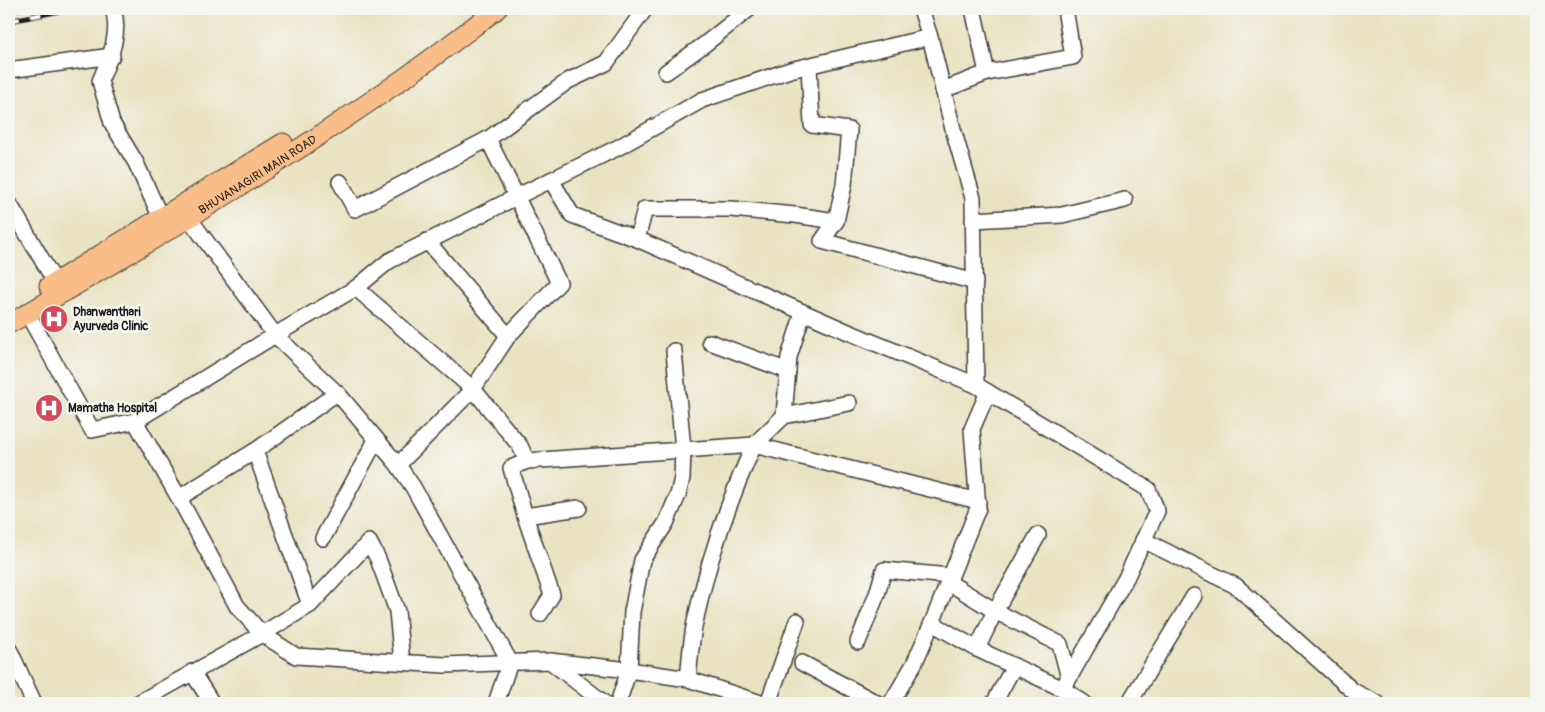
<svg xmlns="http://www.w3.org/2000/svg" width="1545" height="712" viewBox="0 0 1545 712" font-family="Pangolin,sans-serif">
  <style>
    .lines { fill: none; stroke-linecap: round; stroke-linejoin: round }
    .minor-casing { stroke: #3b3a35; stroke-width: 18 }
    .major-casing { stroke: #3b3a35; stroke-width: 21 }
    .minor { stroke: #fff; stroke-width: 15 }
    .major { stroke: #f9bd89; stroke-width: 19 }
    .rail-casing { stroke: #1c1c1c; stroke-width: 5.5 }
    .rail { stroke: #f6f6f2; stroke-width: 4; stroke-dasharray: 11; stroke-linecap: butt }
    .labels { text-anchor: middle; stroke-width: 5; stroke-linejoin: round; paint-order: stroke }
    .street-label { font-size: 12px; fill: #1c1c1c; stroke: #f6f6f2 }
    .poi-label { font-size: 12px; font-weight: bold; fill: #1c1c1c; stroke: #f6f6f2; text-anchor: start }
  </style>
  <rect width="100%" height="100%" fill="#f6f6f2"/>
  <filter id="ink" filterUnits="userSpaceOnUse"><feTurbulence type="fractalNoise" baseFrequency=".02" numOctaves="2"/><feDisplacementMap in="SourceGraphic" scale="10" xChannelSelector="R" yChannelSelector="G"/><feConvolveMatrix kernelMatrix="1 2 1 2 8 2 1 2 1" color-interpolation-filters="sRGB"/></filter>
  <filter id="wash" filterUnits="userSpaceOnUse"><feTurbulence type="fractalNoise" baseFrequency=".0096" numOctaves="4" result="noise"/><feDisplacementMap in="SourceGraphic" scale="20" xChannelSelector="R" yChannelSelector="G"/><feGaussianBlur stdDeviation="1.12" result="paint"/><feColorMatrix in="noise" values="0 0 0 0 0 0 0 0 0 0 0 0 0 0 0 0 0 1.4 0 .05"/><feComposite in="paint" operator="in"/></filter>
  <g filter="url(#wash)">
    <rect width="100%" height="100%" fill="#eae3c3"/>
  </g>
  <g filter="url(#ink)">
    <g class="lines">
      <defs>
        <g id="minor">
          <path d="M113,9C121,33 110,58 100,81L112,123L136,163L161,218"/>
          <polyline points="921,9 930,37"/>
          <polyline points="809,66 812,125 849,130 844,185 836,221 822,241 975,282"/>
          <polyline points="9,70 112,56"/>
          <polyline points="666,72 705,44 749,9"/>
          <polyline points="987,73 1073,57 1065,9"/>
          <polyline points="943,90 987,73 973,9"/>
          <polyline points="488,139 568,81 606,63 645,9"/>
          <polyline points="551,180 572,215 637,239 846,331 976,385"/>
          <polyline points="340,182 355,209 488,139 559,283 508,336"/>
          <polyline points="9,203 55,282"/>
          <polyline points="189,218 275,335 135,421 179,498 237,606 262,634 310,605 369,542 378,559 397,611 402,662"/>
          <polyline points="973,220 1062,215 1125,200"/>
          <polyline points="637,239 645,209 731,209 795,215 836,221"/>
          <polyline points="427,241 508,336 473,389 520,446 527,461 511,468 525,516 552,595 540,614"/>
          <polyline points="356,288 473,389 398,465"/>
          <polyline points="27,313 92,430 135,421"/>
          <polyline points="710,342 788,371"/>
          <polyline points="784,416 849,403"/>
          <polyline points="255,451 310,605"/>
          <polyline points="527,461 754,445 784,416 789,357 803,313"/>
          <polyline points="179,498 255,451 337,393"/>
          <polyline points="525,516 579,508"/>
          <polyline points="323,538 376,440"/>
          <polyline points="1143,540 1236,586 1353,691 1377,703"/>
          <polyline points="948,582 995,611 1060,644 1069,678 1066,682"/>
          <polyline points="932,623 978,508 972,429 988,392"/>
          <polyline points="858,642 877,594 884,570 950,576"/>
          <polyline points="977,649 995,611 1038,535"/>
          <polyline points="10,651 34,703"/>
          <polyline points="550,661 629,670 632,612 642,560 666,523 678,495 682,478 683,450 674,351"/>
          <polyline points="802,663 877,703"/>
          <polyline points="192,672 212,703"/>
          <path d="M688,679C690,660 691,640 695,622C708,561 728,502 754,445L978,501"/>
          <polyline points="138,703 262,634 296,656 445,665 550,661 604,703"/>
          <polyline points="496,703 510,662 413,487 398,465 340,396 275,335 356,288 389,261 518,196 619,147 702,100 790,70 930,37 953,129 973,198 976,385 1148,489 1157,511 1126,578 1069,678"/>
          <polyline points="618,703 629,670 688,679 761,703"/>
          <polyline points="768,703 797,621"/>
          <polyline points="891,703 914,664 932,623 977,649 1063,689 1084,703"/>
          <polyline points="994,703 1014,666"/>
          <polyline points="1129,703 1194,596"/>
        </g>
        <g id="major">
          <polyline points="49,286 283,143"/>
          <path id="s1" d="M9,324C142,247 274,169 400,81C433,58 465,33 497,9"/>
        </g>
      </defs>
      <!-- minor casing -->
      <use href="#minor" class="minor-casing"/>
      <!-- major casing -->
      <use href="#major" class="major-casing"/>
      <!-- minor -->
      <use href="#minor" class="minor"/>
      <!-- major -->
      <use href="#major" class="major"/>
      <defs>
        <g id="rail">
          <polyline points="9,11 18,9"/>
          <polyline points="9,21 69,9"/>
        </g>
      </defs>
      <!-- rail casing -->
      <use href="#rail" class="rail-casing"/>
      <!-- rail -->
      <use href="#rail" class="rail"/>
    </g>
  </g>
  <!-- icons -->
  <defs>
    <symbol id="hospital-disc" viewBox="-11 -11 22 22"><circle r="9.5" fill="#d1495b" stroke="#f6f6f2"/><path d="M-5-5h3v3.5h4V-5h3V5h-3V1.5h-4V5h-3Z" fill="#fff"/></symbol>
  </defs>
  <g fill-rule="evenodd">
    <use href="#hospital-disc" x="38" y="303" width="32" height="32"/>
    <use href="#hospital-disc" x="33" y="392" width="32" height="32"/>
  </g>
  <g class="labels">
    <!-- street labels -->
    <g class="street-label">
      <text dy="4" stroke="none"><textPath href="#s1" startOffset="290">BHUVANAGIRI MAIN ROAD</textPath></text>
    </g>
    <!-- poi labels -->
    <g class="poi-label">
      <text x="73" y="316">Dhanwanthari<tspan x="73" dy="14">Ayurveda Clinic</tspan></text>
      <text x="68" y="412">Mamatha Hospital</text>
    </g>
  </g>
  <!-- margin -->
  <rect width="1545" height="712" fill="none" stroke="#f6f6f2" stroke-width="30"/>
</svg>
